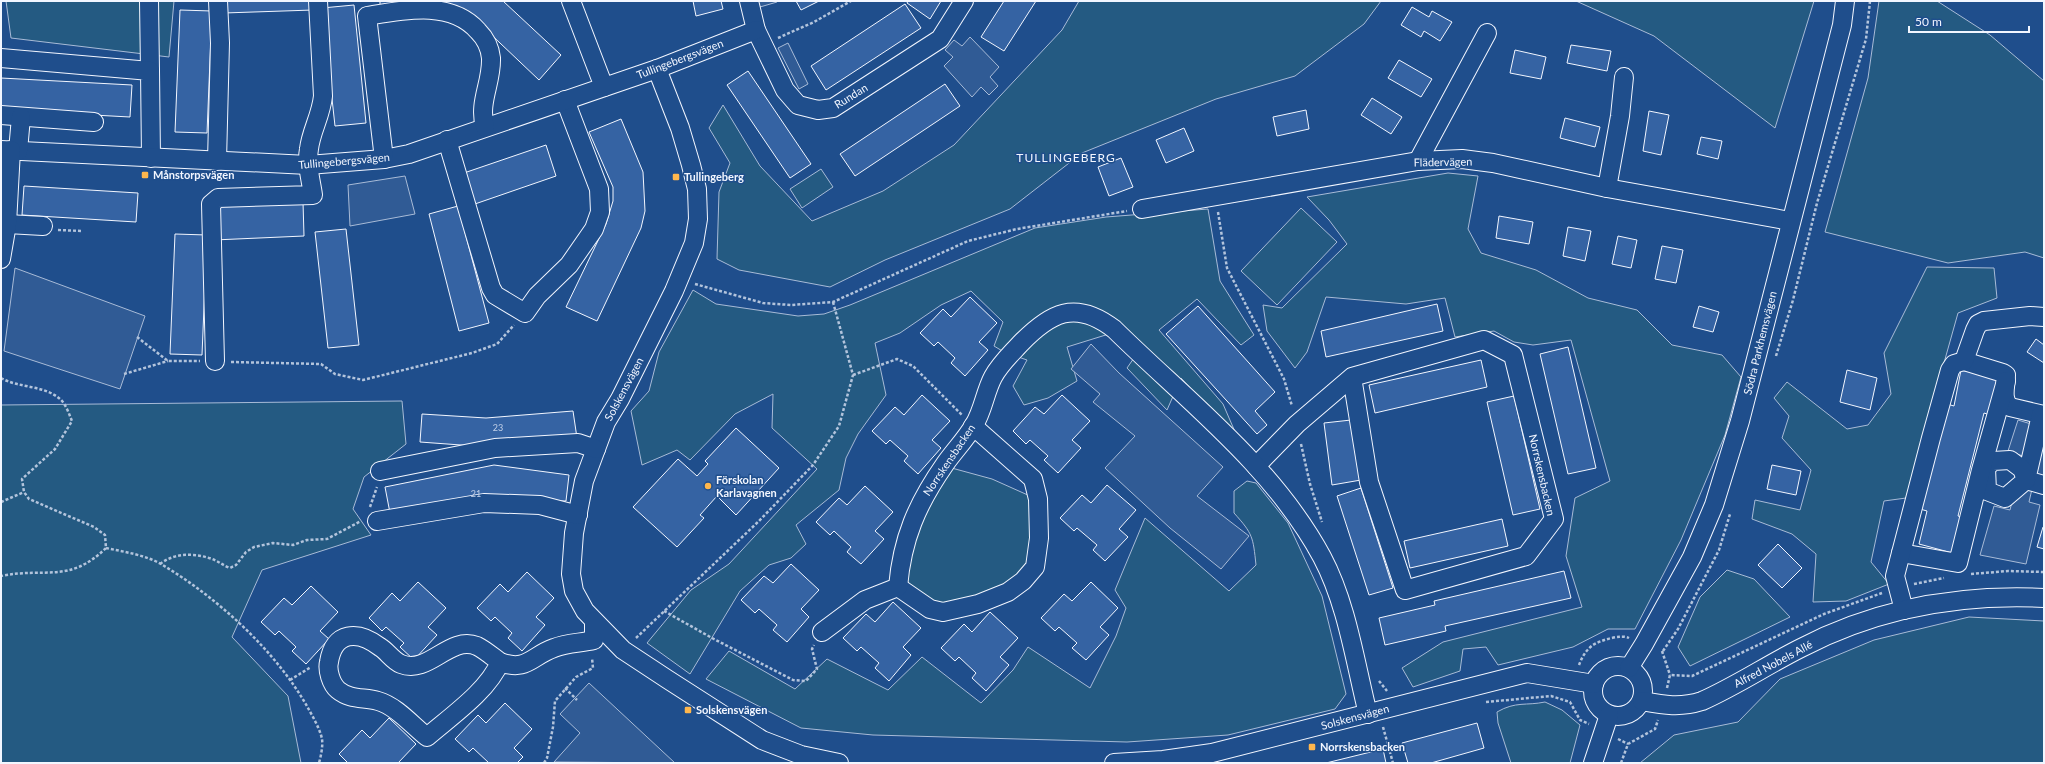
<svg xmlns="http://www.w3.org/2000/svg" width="2045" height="764" viewBox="0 0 2045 764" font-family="Lato,sans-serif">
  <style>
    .green { fill: #245a82; stroke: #a8bbd7 }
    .parking { fill: #305b95; stroke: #a8bbd7 }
    .building { fill: #3563a3; stroke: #f2f6ff }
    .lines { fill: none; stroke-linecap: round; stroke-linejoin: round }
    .minor-casing { stroke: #f2f6ff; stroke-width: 20 }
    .path { stroke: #b3c4dc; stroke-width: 2.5; stroke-dasharray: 3 2; stroke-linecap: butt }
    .minor { stroke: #1f4e8c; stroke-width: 18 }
    .poi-dot { fill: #ffb74d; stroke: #1f4e8c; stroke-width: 1.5 }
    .labels { text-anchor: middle; stroke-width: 3; stroke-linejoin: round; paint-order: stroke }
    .number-label { font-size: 9px; fill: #c3d1e8 }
    .street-label { font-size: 11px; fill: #f2f6ff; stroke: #1f4e8c }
    .poi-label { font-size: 11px; font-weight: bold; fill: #f2f6ff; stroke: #1f4e8c; text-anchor: start }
    .neighbourhood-label { font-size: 12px; letter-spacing: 1px; fill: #f2f6ff; stroke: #1f4e8c }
  </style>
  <rect width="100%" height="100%" fill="#1f4e8c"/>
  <!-- green -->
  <g class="green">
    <polygon points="6,1 174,1 169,57 11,38"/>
    <polygon points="1079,1 1381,1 1364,24 1295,76 1216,99 1082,153 1010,209 885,260 830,287 739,270 717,259 719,192 730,163 709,128 723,105 760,166 812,221 883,191 954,145 1062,30"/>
    <polygon points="1576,1 1814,1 1775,128 1654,36"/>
    <polygon points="1879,1 1937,1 1990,35 2044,81 2044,258 2025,252 1948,263 1825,232 1868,78"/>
    <polygon points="821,169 833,187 802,208 790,189"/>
    <polygon points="1448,173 1478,176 1468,229 1481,253 1536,270 1588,298 1637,310 1672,345 1722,355 1741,377 1725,435 1681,540 1635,629 1608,629 1573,647 1498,665 1486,647 1463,649 1460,671 1413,687 1402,668 1443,642 1582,607 1566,556 1575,498 1610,481 1571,340 1533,345 1514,342 1494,331 1455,337 1445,298 1406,304 1326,297 1307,352 1295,368 1267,331 1263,305 1282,308 1347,244 1329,220 1307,197"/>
    <polygon points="1301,208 1337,242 1277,305 1241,271"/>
    <polygon points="1208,209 1220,281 1254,335 1241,345 1197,299 1159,330 1223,404 1239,441 1181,378 1167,410 1127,368 1143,345 1125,329 1067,347 1077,381 1048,398 1024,405 1013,386 1027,360 1004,352 994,346 1003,322 971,291 941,305 900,333 875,343 886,395 858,434 846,458 839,490 796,525 806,544 791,558 769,565 740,591 690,674 647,643 691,590 729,564 817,469 772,428 773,394 735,414 690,460 677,450 642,465 631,411 649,391 659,352 693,290 716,304 798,316 824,314 850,305 1035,228 1106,217"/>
    <polygon points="1927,267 1994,268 1997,298 1958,313 1906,498 1884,501 1871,562 1889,584 1846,601 1813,602 1816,554 1792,534 1752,519 1755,500 1800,510 1811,470 1782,438 1789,416 1774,398 1787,382 1847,429 1868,425 1891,394 1884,353"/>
    <polygon points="402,401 406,444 364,477 353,509 371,535 262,570 232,637 288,696 301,763 1,763 1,405"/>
    <polygon points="948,467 992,479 1030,496 1032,559 1008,588 945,606 915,594 905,578 920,510"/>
    <path d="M1247,481L1256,483L1288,523L1322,596L1346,694L1335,709L1228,735L1127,742L873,735L801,728L706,679L729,651L795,689L827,659L888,690L922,657L981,703L1013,670L1028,647L1090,688L1116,636L1126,608L1115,590L1145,518L1229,591L1256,565C1253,537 1253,534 1234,513V491Z"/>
    <polygon points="1727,570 1754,579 1790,617 1690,666 1678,647 1700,597"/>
    <polygon points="1969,617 2044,621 2044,763 1640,763 1674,735 1738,722 1780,679 1874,640"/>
    <path d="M1545,702L1562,710L1580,725L1570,763H1511L1498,723L1497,712C1516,701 1526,706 1545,702Z"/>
  </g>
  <!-- parking -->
  <g class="parking">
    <polygon points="758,1 776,1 777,2 760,7"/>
    <polygon points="970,37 999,67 990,77 998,86 989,95 981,87 972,97 944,66 953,57 945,50 954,40 962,46"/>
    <polygon points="788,43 808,84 799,89 778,48"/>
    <polygon points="405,176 415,214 350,226 348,185"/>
    <polygon points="15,268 145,316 120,389 4,351"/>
    <polygon points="1091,344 1119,373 1223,467 1197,496 1249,536 1221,569 1170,528 1105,468 1135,436 1093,402 1100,394 1071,369"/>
    <polygon points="2018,420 2044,428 2044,477 2035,476 2029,502 2040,505 2026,564 1980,555 1994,506 2010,510 2023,456 2008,451"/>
    <polygon points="589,683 675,763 554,762 580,733 560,714"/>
  </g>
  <!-- building -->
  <g class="building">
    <polygon points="224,1 313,1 313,10 224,13"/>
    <polygon points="380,1 503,1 561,55 539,80 481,25 419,1 380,5"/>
    <polygon points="693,1 721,1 723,9 696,16"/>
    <polygon points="796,1 819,1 801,10"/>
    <polygon points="908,1 941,1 930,19 907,3"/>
    <polygon points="1004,1 1036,1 1004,51 981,37"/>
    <polygon points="905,4 921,28 826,90 811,66"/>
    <polygon points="354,5 366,123 335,126 322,8"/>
    <polygon points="1412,7 1429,17 1432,11 1452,22 1440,41 1424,31 1421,37 1401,25"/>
    <polygon points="180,10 212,11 207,133 175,132"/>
    <polygon points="1571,45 1611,51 1607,71 1567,63"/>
    <polygon points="1515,50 1546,57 1541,79 1510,73"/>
    <polygon points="1399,60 1432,79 1421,97 1388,78"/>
    <polygon points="748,71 811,164 790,178 727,85"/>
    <polygon points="1,78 132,85 130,117 1,110"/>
    <polygon points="945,84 960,106 855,176 840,154"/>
    <polygon points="1372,98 1402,117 1391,134 1361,115"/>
    <polygon points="1306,110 1309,129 1277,136 1273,117"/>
    <polygon points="1649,111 1669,115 1661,155 1643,151"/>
    <polygon points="1565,118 1600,127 1595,147 1560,138"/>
    <polygon points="621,119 643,172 645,211 641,228 597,321 566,307 606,224 613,201 613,187 589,132"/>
    <polygon points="1184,128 1194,151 1166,163 1156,140"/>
    <polygon points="1701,137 1722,141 1718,159 1697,154"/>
    <polygon points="546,145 556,176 472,205 461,174"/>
    <polygon points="1121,158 1133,187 1109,196 1098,167"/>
    <polygon points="24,186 138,193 136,222 22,215"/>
    <polygon points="303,202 304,236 214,240 213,206"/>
    <polygon points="458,206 489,323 459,331 429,214"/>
    <polygon points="1499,216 1533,222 1529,244 1496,238"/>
    <polygon points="1568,227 1591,231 1585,261 1563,256"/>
    <polygon points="346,229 359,345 328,348 315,232"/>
    <polygon points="175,234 207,235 202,355 170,354"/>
    <polygon points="1618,236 1637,240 1631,268 1612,264"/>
    <polygon points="1662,246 1683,250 1676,283 1655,279"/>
    <polygon points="970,297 997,323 979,342 988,350 965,376 951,363 955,358 938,342 934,346 920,333 943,309 951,317"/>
    <polygon points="1437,304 1443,331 1326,357 1321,331"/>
    <polygon points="1198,306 1275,392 1255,411 1267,425 1257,434 1166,334"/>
    <polygon points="1699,306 1719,312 1713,332 1693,327"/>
    <polygon points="2036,339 2044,345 2044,363 2027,352"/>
    <polygon points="1568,347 1596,468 1568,474 1540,354"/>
    <polygon points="1481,360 1487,387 1375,413 1369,385"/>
    <polygon points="1847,370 1877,378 1870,410 1840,402"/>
    <polygon points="1961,370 2000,378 1990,415 1984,413 1958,516 1965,518 1956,554 1919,544 1927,511 1920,509 1947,404 1954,406"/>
    <polygon points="922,395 950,421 932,440 941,448 918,474 904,461 908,456 890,440 886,444 872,431 895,407 904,415"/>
    <polygon points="1062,395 1090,421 1072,440 1081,448 1058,473 1044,460 1048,456 1030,440 1026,444 1013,431 1035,407 1044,414"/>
    <polygon points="1514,396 1540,509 1513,515 1487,402"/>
    <polygon points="573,411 577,438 488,447 420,442 422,414 486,418"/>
    <polygon points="1351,420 1361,480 1332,485 1324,423"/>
    <polygon points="736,428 779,468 736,515 717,496 700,515 704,518 677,547 633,507 678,459 697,476 708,464 705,461"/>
    <polygon points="494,465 569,475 566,501 484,501 390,513 385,487"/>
    <polygon points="1772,465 1801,471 1796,495 1767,489"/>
    <polygon points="1107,485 1136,510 1119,529 1128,537 1105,561 1093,550 1097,545 1077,528 1074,531 1060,518 1082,495 1091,503"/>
    <polygon points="865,486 893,512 875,531 884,539 861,564 847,552 851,547 834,531 830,535 816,522 839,498 847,505"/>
    <polygon points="1361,488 1393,588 1369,595 1337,496"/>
    <polygon points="1502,519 1508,546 1410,568 1404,541"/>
    <polygon points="2043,527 2044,527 2044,549 2037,547"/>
    <polygon points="1778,544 1802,568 1782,588 1758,565"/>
    <polygon points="791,564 819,590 801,609 809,617 787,642 773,630 777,625 759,609 755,613 741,600 764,576 773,583"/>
    <polygon points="1564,571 1571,598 1445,626 1446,631 1385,645 1379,618 1435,605 1434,601"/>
    <polygon points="527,572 554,598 536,617 545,625 522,651 508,638 512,633 495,617 491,621 477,608 500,584 508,592"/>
    <polygon points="418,582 446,608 428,627 437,635 414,660 400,647 404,643 386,627 382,631 369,618 392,593 400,601"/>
    <polygon points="1091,582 1118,608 1100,627 1109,635 1086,660 1072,648 1077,643 1059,627 1055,631 1041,618 1064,594 1072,601"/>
    <polygon points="311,586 338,612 320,631 329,639 306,664 292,651 296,647 279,631 275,635 261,622 284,598 292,605"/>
    <polygon points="893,602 921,628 903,647 911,655 889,681 875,668 879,663 861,647 857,651 843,638 866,614 875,622"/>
    <polygon points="990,612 1018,638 1000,657 1009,665 986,691 972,678 976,673 959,657 955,661 941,648 964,624 972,632"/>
    <polygon points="505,703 532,729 514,748 523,757 517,763 489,763 473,748 469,752 455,739 478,715 486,723"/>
    <polygon points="389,718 416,744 398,763 348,763 339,754 362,730 370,738"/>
    <polygon points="1477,723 1484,748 1431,763 1408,763 1402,743"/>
    <polygon points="1383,749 1386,763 1326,763"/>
  </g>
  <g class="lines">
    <defs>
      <g id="minor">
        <polyline points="149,1 150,71"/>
        <polyline points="571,1 604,87"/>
        <polyline points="749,1 756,30 785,90 798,105 818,110 833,108 940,39 964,1"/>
        <polyline points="1,58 150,71 151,158"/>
        <polyline points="657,69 680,128 691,165 697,189 698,219 694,243 674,291 620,399 606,422 584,481 574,533 571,574 574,591 585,611 623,650 667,679 762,740 801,755 839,763"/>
        <polyline points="1,115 94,122"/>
        <polyline points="447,140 491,288 495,295 525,313 537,296 569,265 594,229 600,212 599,189 565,100"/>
        <polyline points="1,150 308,165 384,159 409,154 657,69 756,30"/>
        <polyline points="18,151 21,117"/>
        <path d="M384,159L367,16C404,10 451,0 478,31C485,38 490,48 491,58C492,83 478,102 485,127"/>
        <polyline points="217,161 220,43 218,1"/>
        <polyline points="1418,161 1487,33"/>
        <polyline points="1607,188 1620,116 1624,77"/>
        <polyline points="1142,209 1418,161 1462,159 1493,163 1607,188 1790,221"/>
        <polyline points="7,224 43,226"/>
        <polyline points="1,259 7,224 11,150"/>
        <path d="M215,361L211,204L218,198L313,195C311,180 306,165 309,149C311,131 321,116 323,96L318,1"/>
        <path d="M1964,361L2003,373L2006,375C2006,386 2001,399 2010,407L2044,415"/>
        <polyline points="2041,415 2026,480 2044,485"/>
        <polygon points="2010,460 2022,469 2026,480 2005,498 1987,491 1986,468 1993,461"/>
        <polyline points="1256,466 1297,424 1352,377 1484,340 1513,355 1554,519 1526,556 1405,590 1369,482 1352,377"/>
        <polyline points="380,471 495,448 578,443 596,449"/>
        <polyline points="377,521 484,503 540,505 578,515"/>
        <polyline points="1901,553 1958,563 1981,470 2006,381"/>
        <polyline points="898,587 930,609 943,612 978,604 1008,592 1023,581 1035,567 1039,538 1038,499 1033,479 973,426"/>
        <polyline points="1904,610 1895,576 1931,438 1950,370 1954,364 1964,361 1975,330 1978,324 1984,321 2030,316 2044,317"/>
        <path d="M822,632L865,600L898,587C902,539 917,504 945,464C954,451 966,439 974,425C983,411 985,392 993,377C1000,364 1010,355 1020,344C1050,313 1075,299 1114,329C1186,400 1273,466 1322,557C1347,604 1355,662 1368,714"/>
        <path d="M500,662C493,657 485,650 477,646C449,635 429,675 401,664C393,661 387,651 380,647C358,630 334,631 329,662C327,670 331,684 338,690C350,700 364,697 378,701C396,706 412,725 427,737C450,717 488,691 500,662C527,672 531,656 554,648C566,643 581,643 594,640V621"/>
        <circle cx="1618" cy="691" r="25"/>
        <polyline points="1629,668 1644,644 1692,557 1714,505 1740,421 1842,25 1845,1"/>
        <path d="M1642,701C1664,705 1680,708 1702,701C1736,686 1767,665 1801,648C1876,609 1960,594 2044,598"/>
        <polyline points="1114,763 1163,760 1212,753 1527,673 1594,684"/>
        <polyline points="1593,763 1609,715"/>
      </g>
    </defs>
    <!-- minor casing -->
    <use href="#minor" class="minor-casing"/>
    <!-- path -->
    <g class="path">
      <polyline points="778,38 814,22 851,1"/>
      <polyline points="1218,212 1227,268 1284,379 1292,406"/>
      <polyline points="58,230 82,231"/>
      <polyline points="695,284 763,303 791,305 833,302 968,241 1017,229 1127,211"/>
      <polyline points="137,337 168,361 200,361"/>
      <polyline points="1776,356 1793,300 1817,203 1866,39 1870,1"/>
      <polyline points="231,362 321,364 335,374 363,380 472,353 497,344 514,325"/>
      <polyline points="124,374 168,361"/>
      <polyline points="853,375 897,359 913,366 962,415"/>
      <path d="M1,378C18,388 44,385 60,399C66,404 69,414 72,421L55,449L22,479L24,492L29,499L94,527L105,535L106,548C69,584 45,567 1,576"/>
      <polyline points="1301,444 1310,484 1322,522"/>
      <polyline points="1,502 24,492"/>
      <polyline points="370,507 377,487"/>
      <path d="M106,548C125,552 145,555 161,564C218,598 276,651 308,708C313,717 320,729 322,739C323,746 321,756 319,763"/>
      <path d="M160,564C174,553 193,553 209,558C217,560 222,565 230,568L236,565L246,552L254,547L273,543L293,545L307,540L327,539L361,521"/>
      <polyline points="1971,574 2008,571 2044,572"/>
      <polyline points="1914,584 1944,578"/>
      <polyline points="664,611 712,638 793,680 806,681 817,669 812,649 814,645"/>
      <polyline points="636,638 759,521 813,465 839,426 853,375 833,302"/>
      <polyline points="1662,651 1670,675"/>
      <polyline points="1663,651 1678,629 1719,550 1730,514"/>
      <path d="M1579,665C1582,657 1586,650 1593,645C1601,640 1621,634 1629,638"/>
      <polyline points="290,680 311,667"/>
      <polyline points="1379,681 1387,691"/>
      <polyline points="565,688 577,700"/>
      <polyline points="1667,688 1670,675 1692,676 1824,614 1882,593"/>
      <polyline points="1486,702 1551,696 1570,702 1580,720 1589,724"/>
      <polyline points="1383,727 1393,763"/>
      <polyline points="1618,739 1628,744"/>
      <polyline points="544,763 547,758 553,727 555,701 576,677 593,668 592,658"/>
      <polyline points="1621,763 1628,744 1655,729 1658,720"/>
    </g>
    <!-- minor -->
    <use href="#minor" class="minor"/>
  </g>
  <!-- markers -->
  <g class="poi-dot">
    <rect x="141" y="171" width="8" height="8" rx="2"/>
    <rect x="672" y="173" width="8" height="8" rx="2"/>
    <circle cx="708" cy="486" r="4"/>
    <rect x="684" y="706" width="8" height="8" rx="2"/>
    <rect x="1308" y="743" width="8" height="8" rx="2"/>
  </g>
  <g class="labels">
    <!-- number labels -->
    <g class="number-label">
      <text x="498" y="431">23</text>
      <text x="476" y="497">21</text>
    </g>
    <!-- street labels -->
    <g class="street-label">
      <text transform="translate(680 59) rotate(-21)" y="4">Tullingebergsvägen</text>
      <text transform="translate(851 96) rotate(-32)" y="4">Rundan</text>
      <text transform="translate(344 161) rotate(-5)" y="4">Tullingebergsvägen</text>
      <text transform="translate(1443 162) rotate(-1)" y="4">Flädervägen</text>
      <text transform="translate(1760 343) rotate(-76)" y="4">Södra Parkhemsvägen</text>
      <text transform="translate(624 389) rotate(-62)" y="4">Solskensvägen</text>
      <text transform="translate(949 460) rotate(-56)" y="4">Norrskensbacken</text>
      <text transform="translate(1542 475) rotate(77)" y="4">Norrskensbacken</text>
      <text transform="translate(1773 664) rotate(-28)" y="4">Alfred Nobels Allé</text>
      <text transform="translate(1355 717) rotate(-15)" y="4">Solskensvägen</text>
    </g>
    <!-- poi labels -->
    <g class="poi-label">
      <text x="153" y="179">Månstorpsvägen</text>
      <text x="684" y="181">Tullingeberg</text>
      <text x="716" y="484">Förskolan<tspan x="716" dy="13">Karlavagnen</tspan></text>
      <text x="696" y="714">Solskensvägen</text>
      <text x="1320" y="751">Norrskensbacken</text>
    </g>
    <!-- neighbourhood labels -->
    <g class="neighbourhood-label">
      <text x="1066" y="162">TULLINGEBERG</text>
    </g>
  </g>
  <!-- border -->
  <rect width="2045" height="764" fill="none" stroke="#f2f6ff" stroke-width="4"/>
  <!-- scale -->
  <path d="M1909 26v6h120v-6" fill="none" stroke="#f2f6ff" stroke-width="2"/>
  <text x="1915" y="26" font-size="12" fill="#f2f6ff" stroke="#1f4e8c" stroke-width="3" paint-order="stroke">50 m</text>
</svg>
